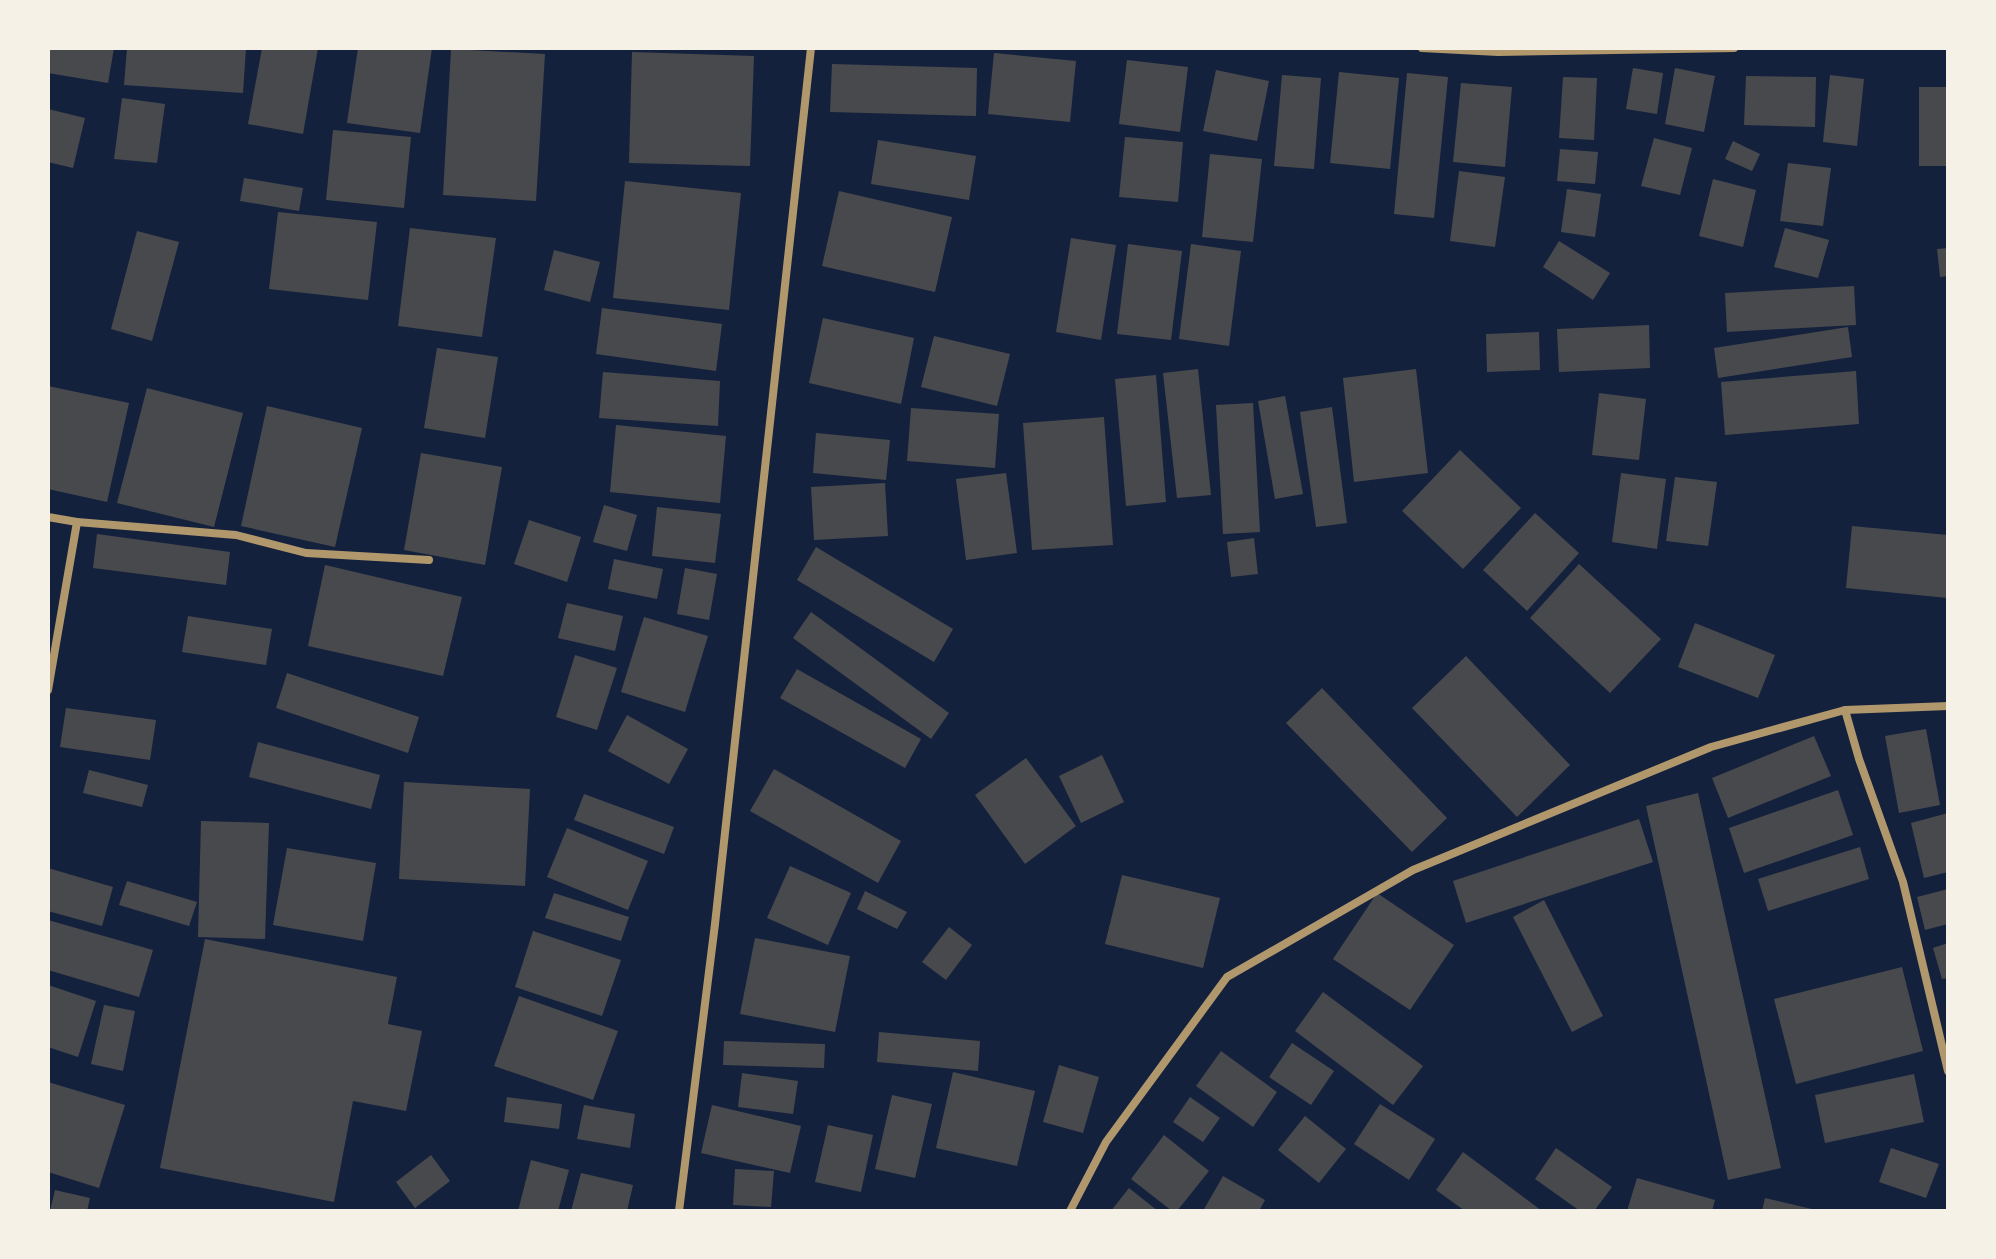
<svg xmlns="http://www.w3.org/2000/svg" width="1996" height="1259" viewBox="0 0 1996 1259" font-family="Figtree,sans-serif">
  <style>
    .building { fill: #48494c }
    .lines { fill: none; stroke-linecap: round; stroke-linejoin: round }
    .minor { stroke: #b1986c; stroke-width: 8 }
  </style>
  <rect width="100%" height="100%" fill="#14213d"/>
  <!-- building -->
  <g class="building">
    <polygon points="48,48 114,48 108,83 48,73"/>
    <polygon points="127,48 246,48 243,93 124,85"/>
    <polygon points="262,48 318,48 303,134 248,124"/>
    <polygon points="358,48 432,48 420,133 347,123"/>
    <polygon points="451,49 545,54 536,201 443,195"/>
    <polygon points="632,52 754,56 750,166 629,163"/>
    <polygon points="994,53 1076,61 1070,122 988,114"/>
    <polygon points="1127,60 1188,67 1180,132 1119,124"/>
    <polygon points="832,64 977,68 976,116 830,112"/>
    <polygon points="1633,68 1663,73 1657,114 1626,109"/>
    <polygon points="1675,68 1715,76 1704,132 1665,124"/>
    <polygon points="1216,70 1269,81 1257,141 1203,131"/>
    <polygon points="1339,72 1399,78 1390,169 1330,163"/>
    <polygon points="1407,73 1448,77 1434,218 1394,214"/>
    <polygon points="1282,75 1321,78 1314,169 1274,166"/>
    <polygon points="1830,75 1864,79 1857,146 1823,142"/>
    <polygon points="1746,76 1816,77 1815,127 1744,125"/>
    <polygon points="1563,77 1597,78 1594,140 1559,138"/>
    <polygon points="1461,83 1512,87 1505,167 1453,162"/>
    <rect x="1919" y="87" width="29" height="79"/>
    <polygon points="122,98 165,104 157,163 114,159"/>
    <polygon points="48,109 85,118 73,168 48,162"/>
    <polygon points="333,130 411,137 404,208 326,200"/>
    <polygon points="1125,137 1183,142 1178,202 1119,197"/>
    <polygon points="1654,138 1692,148 1680,195 1641,186"/>
    <polygon points="878,140 976,156 969,200 871,184"/>
    <polygon points="1733,141 1760,154 1752,171 1725,159"/>
    <polygon points="1560,149 1598,152 1595,184 1557,181"/>
    <polygon points="1210,154 1262,159 1253,242 1202,237"/>
    <polygon points="1788,163 1831,168 1823,226 1780,221"/>
    <polygon points="1459,171 1505,177 1495,247 1450,241"/>
    <polygon points="244,178 303,188 299,211 240,201"/>
    <polygon points="1713,179 1756,190 1743,247 1699,236"/>
    <polygon points="625,181 741,193 729,310 613,298"/>
    <polygon points="1567,189 1601,194 1595,237 1561,232"/>
    <polygon points="839,191 952,217 935,292 822,266"/>
    <polygon points="278,212 377,222 368,300 269,289"/>
    <polygon points="410,228 496,238 482,337 398,326"/>
    <polygon points="1785,228 1829,240 1818,278 1774,267"/>
    <polygon points="137,231 179,242 152,341 111,329"/>
    <polygon points="1071,238 1116,245 1101,340 1056,332"/>
    <polygon points="1559,241 1610,273 1593,300 1543,267"/>
    <polygon points="1128,244 1182,251 1171,340 1117,334"/>
    <polygon points="1191,244 1241,251 1229,346 1179,339"/>
    <polygon points="1948,248 1948,276 1940,277 1937,249"/>
    <polygon points="554,250 600,262 590,302 544,290"/>
    <polygon points="1854,286 1856,325 1727,332 1725,293"/>
    <polygon points="602,308 722,324 716,371 596,354"/>
    <polygon points="823,318 914,338 901,404 809,383"/>
    <polygon points="1649,325 1650,368 1559,372 1557,329"/>
    <polygon points="1848,327 1852,357 1718,378 1714,348"/>
    <polygon points="1539,332 1540,370 1487,372 1486,334"/>
    <polygon points="934,336 1010,354 997,406 921,387"/>
    <polygon points="437,348 498,357 485,438 424,428"/>
    <polygon points="1198,369 1211,495 1177,498 1163,373"/>
    <polygon points="1416,369 1428,473 1354,482 1343,378"/>
    <polygon points="1856,371 1859,424 1725,435 1721,382"/>
    <polygon points="603,372 720,381 718,426 599,418"/>
    <polygon points="1156,375 1166,502 1126,506 1115,379"/>
    <polygon points="48,386 129,403 107,502 48,489"/>
    <polygon points="147,388 243,413 214,527 117,503"/>
    <polygon points="1599,393 1646,399 1639,460 1592,455"/>
    <polygon points="1285,396 1303,494 1275,499 1258,401"/>
    <polygon points="1253,403 1260,532 1223,534 1216,405"/>
    <polygon points="267,406 362,428 335,547 241,526"/>
    <polygon points="1332,407 1347,523 1316,527 1300,412"/>
    <polygon points="911,408 999,414 995,468 907,461"/>
    <polygon points="1104,417 1113,545 1032,550 1023,423"/>
    <polygon points="616,425 726,436 720,503 610,492"/>
    <polygon points="816,433 890,440 886,480 813,473"/>
    <polygon points="1460,450 1521,508 1463,569 1402,511"/>
    <polygon points="421,453 502,467 485,565 404,550"/>
    <polygon points="1006,473 1017,553 966,560 956,479"/>
    <polygon points="1621,473 1666,479 1657,549 1612,542"/>
    <polygon points="1675,477 1717,482 1708,546 1666,541"/>
    <polygon points="885,483 888,536 814,540 811,487"/>
    <polygon points="604,505 637,515 627,551 593,542"/>
    <polygon points="657,507 721,514 715,563 652,556"/>
    <polygon points="1535,513 1579,553 1527,611 1483,570"/>
    <polygon points="529,520 581,537 567,582 514,564"/>
    <polygon points="1852,526 1948,535 1948,598 1846,588"/>
    <polygon points="97,534 230,552 226,585 93,568"/>
    <polygon points="1254,538 1258,574 1231,577 1227,542"/>
    <polygon points="816,547 953,629 934,662 797,580"/>
    <polygon points="614,559 663,569 657,599 608,589"/>
    <polygon points="1579,564 1661,639 1610,693 1530,618"/>
    <polygon points="325,565 462,597 443,676 308,646"/>
    <polygon points="685,568 717,574 709,620 677,614"/>
    <polygon points="567,603 623,616 615,651 558,638"/>
    <polygon points="811,612 949,713 931,739 793,638"/>
    <polygon points="188,616 272,629 266,665 182,652"/>
    <polygon points="644,617 708,636 685,712 621,692"/>
    <polygon points="1695,623 1775,655 1758,698 1678,667"/>
    <polygon points="575,655 617,668 597,730 556,717"/>
    <polygon points="1466,656 1570,765 1517,817 1412,708"/>
    <polygon points="797,669 921,739 905,768 780,698"/>
    <polygon points="287,673 419,717 408,753 276,708"/>
    <polygon points="1322,688 1447,818 1412,852 1286,723"/>
    <polygon points="66,708 156,720 150,760 60,747"/>
    <polygon points="627,715 688,749 669,784 608,751"/>
    <polygon points="1926,729 1940,805 1899,813 1885,736"/>
    <polygon points="1814,736 1831,776 1728,818 1712,778"/>
    <polygon points="258,742 380,775 371,809 249,777"/>
    <polygon points="1102,755 1124,802 1081,823 1059,776"/>
    <polygon points="1026,758 1076,826 1025,864 975,795"/>
    <polygon points="774,769 901,841 878,883 750,811"/>
    <polygon points="89,770 148,785 142,807 83,793"/>
    <polygon points="404,782 530,789 525,886 399,879"/>
    <polygon points="1838,790 1853,835 1744,873 1729,828"/>
    <polygon points="1698,793 1781,1168 1728,1180 1646,806"/>
    <polygon points="584,794 674,827 664,854 574,820"/>
    <polygon points="1948,813 1948,872 1924,878 1911,823"/>
    <polygon points="1639,819 1653,862 1466,923 1453,881"/>
    <polygon points="201,821 269,823 265,939 198,937"/>
    <polygon points="567,828 648,861 628,910 547,877"/>
    <polygon points="1860,847 1869,879 1768,911 1758,879"/>
    <polygon points="287,848 376,863 363,941 273,925"/>
    <polygon points="790,866 851,893 828,945 767,918"/>
    <polygon points="48,868 113,887 102,926 48,911"/>
    <polygon points="1122,875 1220,898 1203,968 1105,944"/>
    <polygon points="127,881 197,902 189,926 119,905"/>
    <polygon points="1948,889 1948,924 1925,930 1917,897"/>
    <polygon points="865,891 907,912 897,929 857,909"/>
    <polygon points="554,893 629,917 621,941 545,918"/>
    <polygon points="1377,893 1454,945 1410,1010 1333,959"/>
    <polygon points="1544,900 1603,1016 1572,1032 1513,917"/>
    <polygon points="48,920 153,950 139,997 48,970"/>
    <polygon points="949,927 972,945 946,980 922,962"/>
    <polygon points="533,931 621,960 602,1016 515,987"/>
    <polygon points="755,938 850,956 835,1032 740,1014"/>
    <polygon points="205,939 397,977 388,1024 422,1031 406,1111 353,1101 334,1202 160,1168"/>
    <polygon points="1948,943 1948,978 1942,979 1933,948"/>
    <polygon points="1902,967 1923,1051 1796,1084 1774,999"/>
    <polygon points="48,985 96,1001 78,1057 48,1047"/>
    <polygon points="1323,992 1423,1066 1393,1105 1295,1031"/>
    <polygon points="519,996 618,1031 593,1100 494,1066"/>
    <polygon points="104,1005 135,1011 123,1071 91,1064"/>
    <polygon points="879,1032 980,1041 978,1071 877,1062"/>
    <polygon points="724,1041 825,1044 824,1068 723,1065"/>
    <polygon points="1292,1043 1334,1071 1311,1105 1269,1077"/>
    <polygon points="1221,1051 1277,1092 1253,1127 1196,1086"/>
    <polygon points="1059,1065 1099,1077 1083,1133 1043,1122"/>
    <polygon points="953,1072 1035,1091 1017,1166 936,1148"/>
    <polygon points="742,1073 798,1081 793,1114 738,1107"/>
    <polygon points="1914,1074 1924,1122 1825,1143 1815,1095"/>
    <polygon points="48,1082 125,1105 99,1188 48,1172"/>
    <polygon points="892,1095 932,1104 915,1178 875,1169"/>
    <polygon points="507,1097 562,1104 559,1129 504,1122"/>
    <polygon points="1190,1097 1220,1118 1203,1142 1173,1122"/>
    <polygon points="1380,1104 1435,1139 1409,1180 1354,1144"/>
    <polygon points="584,1105 635,1114 630,1148 577,1139"/>
    <polygon points="712,1105 801,1126 790,1173 701,1153"/>
    <polygon points="1305,1116 1346,1149 1319,1183 1278,1150"/>
    <polygon points="828,1125 873,1135 861,1192 815,1182"/>
    <polygon points="1164,1135 1209,1171 1177,1211 1172,1211 1131,1179"/>
    <polygon points="1556,1148 1612,1187 1594,1211 1580,1211 1535,1179"/>
    <polygon points="1891,1148 1939,1164 1926,1198 1879,1182"/>
    <polygon points="1463,1152 1542,1211 1465,1211 1436,1190"/>
    <polygon points="431,1155 450,1181 415,1208 396,1182"/>
    <polygon points="531,1160 569,1170 558,1211 518,1211"/>
    <polygon points="735,1169 774,1171 771,1207 733,1205"/>
    <polygon points="581,1173 633,1185 627,1211 571,1211"/>
    <polygon points="1223,1176 1265,1200 1259,1211 1203,1211"/>
    <polygon points="1637,1178 1715,1200 1712,1211 1627,1211"/>
    <polygon points="1129,1188 1158,1211 1111,1211"/>
    <polygon points="55,1190 90,1198 87,1211 50,1211"/>
    <polygon points="1765,1198 1816,1210 1816,1211 1762,1211"/>
  </g>
  <g class="lines">
    <!-- minor -->
    <g class="minor">
      <polyline points="1422,48 1498,52 1734,48"/>
      <polyline points="48,517 77,522 48,690"/>
      <polyline points="77,522 236,535 306,553 429,560"/>
      <polyline points="1845,710 1859,759 1903,882 1948,1071"/>
      <polyline points="679,1211 715,924 811,48"/>
      <polyline points="1070,1211 1106,1142 1227,977 1413,870 1711,747 1845,710 1948,706"/>
    </g>
  </g>
  <!-- border -->
  <rect width="1996" height="1259" fill="none" stroke="#f6f1e7" stroke-width="100"/>
</svg>
